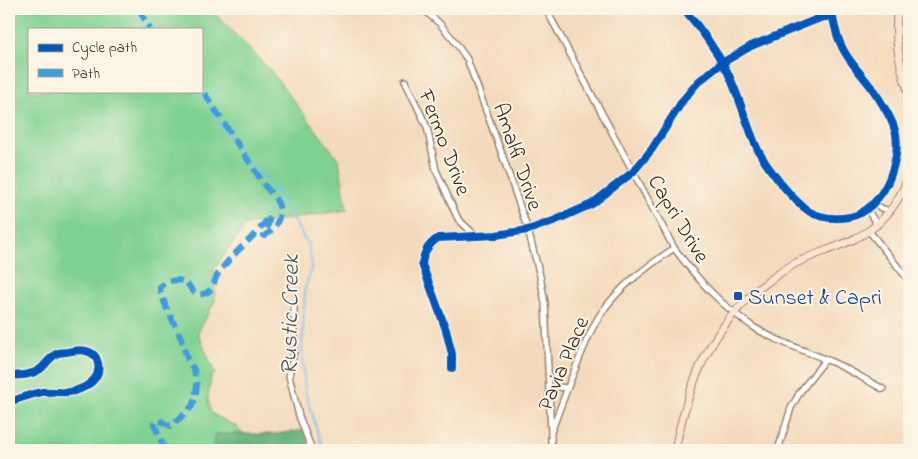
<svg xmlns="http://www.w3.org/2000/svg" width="918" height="459" viewBox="0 0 918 459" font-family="'Indie Flower',sans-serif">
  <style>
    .green { fill: #7fd192; stroke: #5d7e58; fill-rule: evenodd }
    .forest { fill: #67b37c; stroke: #516e4d }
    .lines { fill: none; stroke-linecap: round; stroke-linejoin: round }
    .stream { stroke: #72bceb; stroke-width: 2 }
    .street-casing { stroke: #98826d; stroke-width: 8 }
    .secondary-casing { stroke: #98826d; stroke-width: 9 }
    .street { stroke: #fff; stroke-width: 5 }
    .secondary { stroke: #fde4d1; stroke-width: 7 }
    .quiet { stroke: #3f9ce0; stroke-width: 6; stroke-dasharray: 12 6; stroke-linecap: butt }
    .cycleway-casing { stroke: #fcf5e5; stroke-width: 11 }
    .cycleway { stroke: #0057b8; stroke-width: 8 }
    .transit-dot { fill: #1a4fb4; stroke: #fcf5e5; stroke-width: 2 }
    .labels { text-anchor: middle; stroke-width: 4; stroke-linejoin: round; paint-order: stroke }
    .street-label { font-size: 22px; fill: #3b2a1e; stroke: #fcf5e5 }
    .transit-label { font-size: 22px; fill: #164399; stroke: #fcf5e5; text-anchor: start }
    .water-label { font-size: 24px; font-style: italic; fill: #4c565c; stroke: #fcf5e5 }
  </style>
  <rect width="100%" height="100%" fill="#fcf5e5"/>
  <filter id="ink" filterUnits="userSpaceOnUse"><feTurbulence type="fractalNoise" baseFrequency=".02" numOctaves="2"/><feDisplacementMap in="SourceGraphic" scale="10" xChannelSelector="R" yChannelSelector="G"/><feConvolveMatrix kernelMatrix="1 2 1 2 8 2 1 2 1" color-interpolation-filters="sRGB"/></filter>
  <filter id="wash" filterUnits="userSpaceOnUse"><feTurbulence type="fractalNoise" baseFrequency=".0096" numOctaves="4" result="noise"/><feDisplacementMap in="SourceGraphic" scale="20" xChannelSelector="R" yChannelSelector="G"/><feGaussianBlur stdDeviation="1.12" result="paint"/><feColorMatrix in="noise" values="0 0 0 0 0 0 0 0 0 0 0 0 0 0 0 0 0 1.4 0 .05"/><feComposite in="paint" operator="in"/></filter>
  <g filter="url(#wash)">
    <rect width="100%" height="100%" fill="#f4dabc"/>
    <!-- green -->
    <path class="green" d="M9,9H210L270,70L339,160L347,210L246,225L214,269L215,301L198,333L215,374L211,376L208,399L211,413L237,427L239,431L259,441L264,450H9ZM29,29H201V91H29Z"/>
    <!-- forest -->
    <polygon class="forest" points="305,430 310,450 212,450 215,434 275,434"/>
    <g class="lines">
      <!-- stream -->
      <g class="stream">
        <polyline points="135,9 138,17 146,29"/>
        <polyline points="201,90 219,125 230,137 241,157 267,180 278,194 308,245 312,265 305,289 302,350 305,390 320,441 326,450"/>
      </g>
    </g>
  </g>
  <g filter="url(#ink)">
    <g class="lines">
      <defs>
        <g id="street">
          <polyline points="423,9 439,23 452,38 467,59 503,157 528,230 540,276 545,303 551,433 551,450"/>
          <path d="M546,9L674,248C699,281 720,305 755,328C779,343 807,351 832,362C850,370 866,380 883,389"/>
          <path d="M684,9C700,28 715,48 727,71C739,95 746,123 757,148C766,167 793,201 810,212C824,220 847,220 861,213C876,204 887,188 892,171C896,159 898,147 896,134C893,120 880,99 871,87C855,66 841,54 835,27C833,19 832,17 835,9"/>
          <polyline points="405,81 427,127 436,170 458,219 476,236"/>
          <polyline points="874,203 881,208 890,211"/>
          <polyline points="867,209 877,225"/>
          <polyline points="869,231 907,278"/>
          <polyline points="294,307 294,351 289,376 299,416 312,450"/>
          <path d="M452,368V354L446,330L422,264C424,251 428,245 438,238L496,235L528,230L556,220L592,204L633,172L652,149L683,100L698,82L722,63L751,46L820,18L832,16"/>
          <polyline points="549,386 567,388"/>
          <path d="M552,430C561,405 570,381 580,357C586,342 592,326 602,312C621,285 647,267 674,248"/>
          <polyline points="778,450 791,408 800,392 825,360"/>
        </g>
        <g id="secondary">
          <path d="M898,9C893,37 900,67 909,94"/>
          <path d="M675,450C688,385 709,329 762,286C773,278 784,269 796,263C816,253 837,248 856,238C882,226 899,202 909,176"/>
        </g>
      </defs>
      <!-- street casing -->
      <use href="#street" class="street-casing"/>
      <!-- secondary casing -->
      <use href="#secondary" class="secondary-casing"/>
      <!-- street -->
      <use href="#street" class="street"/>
      <!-- secondary -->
      <use href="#secondary" class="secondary"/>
      <!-- quiet -->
      <g class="quiet">
        <polyline points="140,9 142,15 150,29"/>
        <polyline points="9,339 10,347 9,348"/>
        <polyline points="9,445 10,450"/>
        <path d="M165,450L154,424L158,420L161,421L170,426L185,414L192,406L195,399L197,385L194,370L187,358L181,338L166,307L160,290V287C166,281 177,278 185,282C192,287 193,297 203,294C214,291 213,282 218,274C227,260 241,248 252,237C258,230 265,224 269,216H270L268,225L264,231V236C275,230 282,219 279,206C277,199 270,192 265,186L201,88"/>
      </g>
      <defs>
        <g id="cycleway">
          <path d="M684,9C700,28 715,48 727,71C739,95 746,123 757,148C766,167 793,201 810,212C824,220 847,220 861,213C876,204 887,188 892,171C896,159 898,147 896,134C893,120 880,99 871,87C855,66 841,54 835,27C833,19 832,17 835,9"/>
          <path d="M452,368V354L446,330L422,264C424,251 428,245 438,238L496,235L528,230L556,220L592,204L633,172L652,149L683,100L698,82L722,63L751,46L820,18L832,16"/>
          <path d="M9,376C18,375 30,376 39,370C45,366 49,358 56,354C58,353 63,352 67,352C78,349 95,348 98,363C102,380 83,390 69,392C60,393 51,391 42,392C31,394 19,399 9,402"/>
        </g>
      </defs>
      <!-- cycleway casing -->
      <use href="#cycleway" class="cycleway-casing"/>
      <!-- cycleway -->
      <use href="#cycleway" class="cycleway"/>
    </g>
  </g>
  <!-- markers -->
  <rect class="transit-dot" x="733" y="291" width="10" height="10" rx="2.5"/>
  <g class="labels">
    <!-- street labels -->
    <g class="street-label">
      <text transform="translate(446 142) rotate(69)" y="8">Fermo Drive</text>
      <text transform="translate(519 156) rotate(71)" y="8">Amalfi Drive</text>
      <text transform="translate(680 218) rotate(59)" y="8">Capri Drive</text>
      <text transform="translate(562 363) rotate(-67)" y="8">Pavia Place</text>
    </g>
    <!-- transit labels -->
    <g class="transit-label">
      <text x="748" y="304">Sunset &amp; Capri</text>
    </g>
    <!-- water labels -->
    <g class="water-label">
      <text transform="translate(289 315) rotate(-89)" y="8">Rustic Creek</text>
    </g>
  </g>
  <!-- margin -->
  <rect width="918" height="459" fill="none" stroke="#fcf5e5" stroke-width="30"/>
  <!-- legend -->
  <rect x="28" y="28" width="175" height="65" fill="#fcf5e5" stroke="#afa495"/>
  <rect x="38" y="44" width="25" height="8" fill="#0057b8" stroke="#afa495"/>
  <text x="72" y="52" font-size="15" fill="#3b2a1e">Cycle path</text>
  <rect x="38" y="69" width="25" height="8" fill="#3f9ce0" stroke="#afa495"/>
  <text x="72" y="78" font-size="15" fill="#3b2a1e">Path</text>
</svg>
